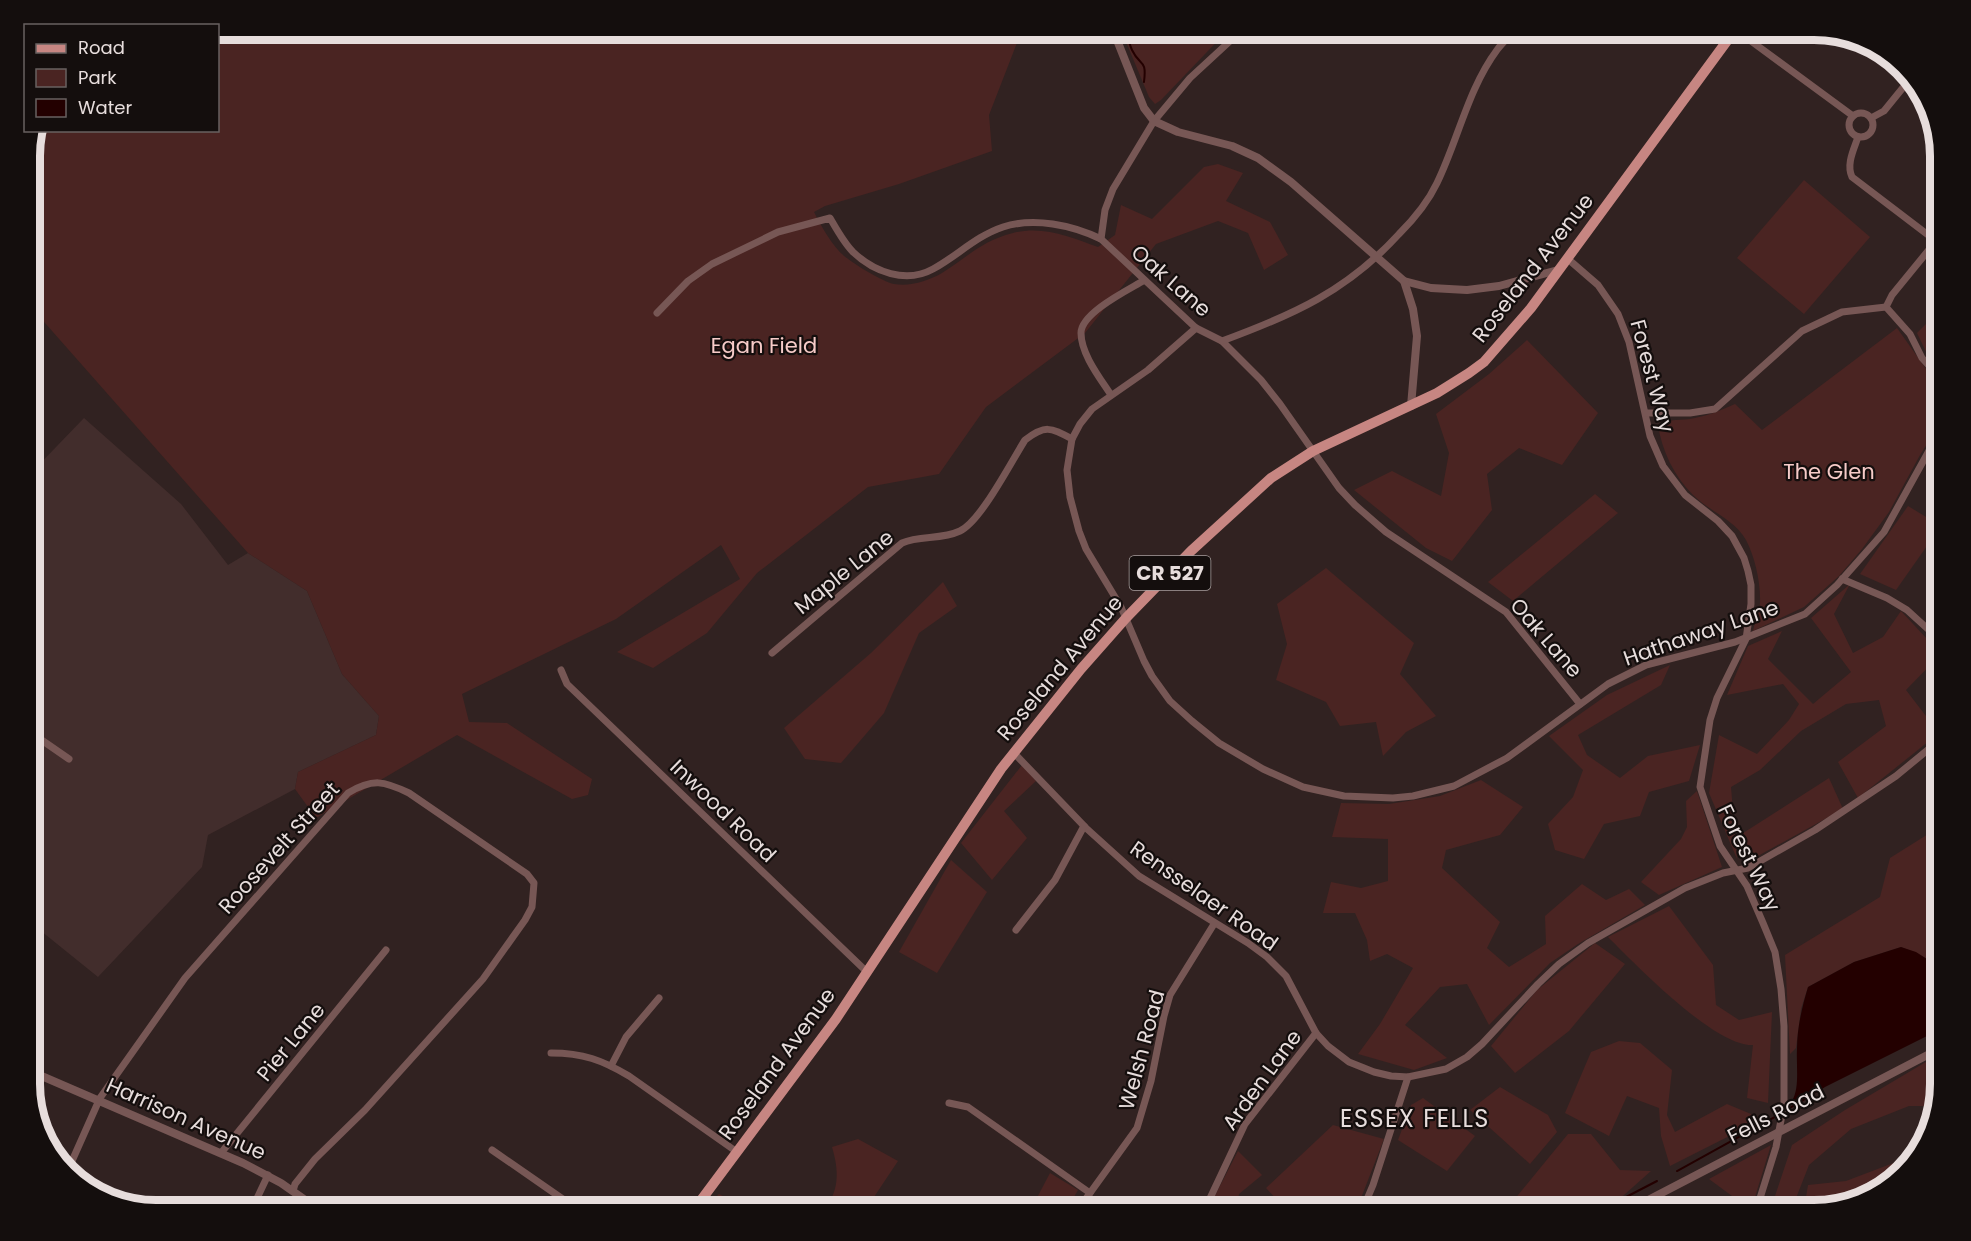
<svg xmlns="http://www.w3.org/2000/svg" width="1971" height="1241" viewBox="0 0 1971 1241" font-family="Poppins,sans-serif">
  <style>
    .built { fill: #422d2c }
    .green { fill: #4a2422 }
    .water { fill: #230000 }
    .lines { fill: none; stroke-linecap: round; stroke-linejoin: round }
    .stream { stroke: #230000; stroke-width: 2 }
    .minor { stroke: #775755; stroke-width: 7 }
    .tertiary { stroke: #775755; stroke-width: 8 }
    .primary { stroke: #c78682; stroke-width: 10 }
    .labels { text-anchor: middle; stroke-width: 4.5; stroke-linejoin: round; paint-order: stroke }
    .shield { fill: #140e0d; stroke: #a89f9e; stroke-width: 1.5 }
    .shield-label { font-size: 20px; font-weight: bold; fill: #e7dddc }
    .street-label { font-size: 21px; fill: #e7dddc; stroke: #140e0d }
    .park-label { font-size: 21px; fill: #f6cbc8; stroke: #140e0d }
    .quarter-label { font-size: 24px; letter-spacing: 1.5px; fill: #e7dddc; stroke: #140e0d }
    .rim { fill: none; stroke: #e7dddc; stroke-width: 8 }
  </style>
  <rect width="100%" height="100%" fill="#312221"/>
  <!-- built -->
  <polygon class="built" points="84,418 181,504 228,565 248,553 307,591 342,674 379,716 376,735 298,772 295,789 208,835 202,867 98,977 41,931 30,945 30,474"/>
  <!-- green -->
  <g class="green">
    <path d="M218,30H1017L1020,35L989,115L992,151L899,184L825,206L814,212C820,224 832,245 842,254C850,262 883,282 894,284C910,287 928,281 942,273C968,257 981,241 1013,233C1043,225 1071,237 1098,247L1115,235L1121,205L1152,219L1204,167L1218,164L1243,173L1226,201L1270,222L1288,255L1264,270L1248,233L1218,221L1156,244L1085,333L986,407L939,474L868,487L757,573L707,633L653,668L617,652L740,579L721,545L616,619L462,694L469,722L507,723L592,779L588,795L572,799L457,735L316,818L295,789L298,772L376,735L379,716L342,674L307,591L248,553L30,306V149L34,131L218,130Z"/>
    <polygon points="1121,30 1228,30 1161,100 1155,104 1149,97"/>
    <polygon points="1804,180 1870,237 1804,314 1737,258"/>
    <polygon points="1941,309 1941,368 1930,360 1917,333"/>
    <path d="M1897,328L1934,380L1941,385V422L1920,455L1889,512L1862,549L1839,576L1804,607L1753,631C1755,622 1759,612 1760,603C1761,584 1755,557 1746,540C1734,519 1709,511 1693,495C1674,476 1662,451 1658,425C1670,418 1681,421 1695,418C1709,415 1722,410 1735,404L1762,430Z"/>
    <polygon points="1527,340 1598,413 1562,465 1519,448 1487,474 1492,510 1452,561 1426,548 1354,490 1392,471 1441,496 1449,453 1436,414 1489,374"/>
    <polygon points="1595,494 1618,513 1513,601 1488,582"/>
    <polygon points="1908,506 1941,526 1896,590 1860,574"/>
    <polygon points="1326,568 1414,643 1400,674 1436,716 1406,732 1383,756 1376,722 1340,726 1326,702 1276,680 1287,644 1277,604"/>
    <polygon points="943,582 957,606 919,633 884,713 841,763 805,759 784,728 871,653"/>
    <polygon points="1850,584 1834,614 1853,653 1883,637 1901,611 1941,654 1906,690 1939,733 1858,798 1838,762 1886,726 1879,700 1846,704 1801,731 1760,770 1731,787 1737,859 1709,793 1719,735 1757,754 1789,720 1799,704 1783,684 1727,695 1748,646 1782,631 1768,659 1813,704 1851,672 1811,618"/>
    <polygon points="1670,665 1661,685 1578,735 1587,755 1620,778 1648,756 1700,745 1689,781 1649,792 1640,816 1604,824 1584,859 1555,850 1548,824 1573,797 1583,770 1549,736 1607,695"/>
    <polygon points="1022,765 1036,781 1004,811 1027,838 992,880 961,843"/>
    <polygon points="1829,778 1843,809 1747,862 1740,835"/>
    <polygon points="1481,780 1523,807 1500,835 1446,850 1442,868 1500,922 1487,948 1509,967 1546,944 1545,916 1582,884 1606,900 1629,889 1645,905 1578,944 1550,963 1489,1025 1467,984 1440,987 1405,1025 1447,1058 1414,1070 1358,1054 1380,1024 1413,968 1387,954 1370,961 1367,940 1355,913 1323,913 1331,882 1361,888 1388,881 1388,839 1332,837 1341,803 1389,804 1440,796"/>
    <polygon points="1697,791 1722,867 1659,895 1641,882 1681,839 1687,827 1686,801"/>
    <polygon points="1941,826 1941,968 1932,961 1901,947 1854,962 1808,987 1801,1009 1796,1048 1790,1054 1785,955 1880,897 1890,858"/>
    <polygon points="951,860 987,892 937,973 899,952"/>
    <path d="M1669,906L1713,965L1716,1005L1739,1020L1772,1012L1768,1103L1747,1098L1753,1045C1715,1047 1636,965 1608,937Z"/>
    <polygon points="1595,943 1625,964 1569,1031 1515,1073 1491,1046 1537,990"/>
    <polygon points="1619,1041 1640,1043 1672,1070 1667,1115 1675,1132 1727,1104 1763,1119 1670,1166 1661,1136 1659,1108 1627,1096 1609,1136 1565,1113 1591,1052"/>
    <polygon points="1941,1053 1941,1085 1935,1106 1909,1106 1851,1129 1809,1165 1791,1211 1772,1205 1792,1145 1845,1110"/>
    <polygon points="1500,1087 1548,1115 1557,1132 1530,1164 1470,1110"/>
    <polygon points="1423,1098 1475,1136 1447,1171 1398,1140 1411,1105"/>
    <polygon points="1333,1125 1384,1139 1356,1211 1272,1211 1277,1200 1266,1188"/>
    <polygon points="1568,1134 1591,1134 1620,1170 1651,1171 1606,1211 1505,1211"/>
    <path d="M858,1139L898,1161L870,1203V1211H823C840,1191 839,1171 832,1147Z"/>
    <polygon points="1771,1145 1751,1210 1709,1179"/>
    <polygon points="1238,1151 1262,1175 1239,1194 1236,1211 1207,1211"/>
    <polygon points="1917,1157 1886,1186 1851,1193 1804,1209 1808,1185 1846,1181 1896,1162"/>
    <polygon points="1050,1173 1078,1190 1066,1211 1030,1211"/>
    <polygon points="719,1194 752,1211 713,1211 707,1206"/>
    <polygon points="929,1196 953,1211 918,1211"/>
  </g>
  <!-- water -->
  <path class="water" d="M1901,947L1916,952L1941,968V1029L1825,1087L1796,1106H1793L1792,1101C1800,1087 1796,1066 1797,1049C1797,1028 1802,1007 1808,987L1854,962Z"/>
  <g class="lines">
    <!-- stream -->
    <g class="stream">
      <path d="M1127,30C1128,37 1129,44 1132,50C1140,67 1147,58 1144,82"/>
      <polyline points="1785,1111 1793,1106"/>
      <polyline points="1677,1171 1780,1114"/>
      <polyline points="1599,1211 1657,1181"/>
    </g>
    <!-- minor -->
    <g class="minor">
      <polyline points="1736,30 1853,116"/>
      <circle cx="1861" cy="125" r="12"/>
      <polyline points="1871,118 1884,111 1910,79"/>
      <path d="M1858,137C1854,149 1846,164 1852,177L1936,241"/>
      <polyline points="1101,239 1105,210 1113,189 1154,121 1190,78 1242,30"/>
      <polyline points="1568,259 1598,285 1618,314 1629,342 1650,436 1663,466 1685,495 1718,521 1732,536 1744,558 1748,571 1751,585 1751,604 1746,639 1717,698 1710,720 1700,787 1720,846 1747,886 1763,923 1775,952 1781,989 1784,1026 1784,1104 1776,1147 1756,1211"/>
      <polyline points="1886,307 1892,295 1941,235"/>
      <path d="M657,313L688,281L712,264L778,232L830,218C837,230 844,243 853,252C874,272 906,284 933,269C957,256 976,236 1003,227C1034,217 1072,225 1101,239L1196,328L1222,341L1261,380L1280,404L1339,488L1355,505L1386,532L1506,612L1580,704"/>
      <polyline points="1196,328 1148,370 1092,409 1080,424 1072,439 1067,470 1070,497 1079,531 1086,549 1121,607 1144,661 1152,676 1170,701 1192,721 1219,743 1263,769 1303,787 1344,796 1393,798 1413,796 1454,786 1507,758 1608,684 1646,665 1735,642 1805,614 1837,585 1884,532 1941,429"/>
      <path d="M1222,341C1293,315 1347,291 1399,234C1414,219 1428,202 1437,183C1458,140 1468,89 1497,50C1502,43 1509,37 1515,30"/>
      <path d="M1111,395C1100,378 1081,354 1081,333C1081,313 1128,290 1143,281"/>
      <polyline points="1646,413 1690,413 1715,409 1802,331 1842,312 1886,307 1910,334 1922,358 1941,379"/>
      <polyline points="1842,579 1887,598 1907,610 1941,641"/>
      <path d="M772,653L902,543C920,535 941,540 960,531C981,521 1011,462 1025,440C1045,425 1050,427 1072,439"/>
      <polyline points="561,670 567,684 867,972"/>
      <polyline points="30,732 69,759"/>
      <polyline points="1014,753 1086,828 1139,876 1248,943 1267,957 1286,976 1316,1033 1328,1046 1349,1062 1374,1072 1391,1076 1408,1077 1446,1069 1467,1057 1482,1044 1538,984 1559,964 1588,943 1685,888 1723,873 1748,868 1815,830 1896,776 1941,739"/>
      <polyline points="1016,930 1055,880 1084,826"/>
      <path d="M551,1053C583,1053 602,1060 629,1076L737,1152"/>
      <polyline points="611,1066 626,1037 659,998"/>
      <polyline points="949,1103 968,1107 1090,1193"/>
      <polyline points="492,1150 580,1211"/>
      <polyline points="221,1153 386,950"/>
      <path d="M68,1170L100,1098L185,978L348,793C373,778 384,781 409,793L527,874L534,883L532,907L525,920L483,979L365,1110L315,1159L295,1184L293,1191"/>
      <polyline points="251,1211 268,1175"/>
      <polyline points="1077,1211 1137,1128 1151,1081 1164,1016 1170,995 1214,924"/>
      <polyline points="1204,1211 1245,1124 1316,1033"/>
      <polyline points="1362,1211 1373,1185 1408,1077"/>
      <polyline points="1813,1211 1860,1194 1884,1188"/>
    </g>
    <!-- tertiary -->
    <g class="tertiary">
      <polyline points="1113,30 1144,108 1154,121 1178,132 1232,146 1258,158 1291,182 1404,281 1431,288 1467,290 1499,286 1558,270"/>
      <polyline points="1404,281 1413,309 1417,336 1411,406"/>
      <polyline points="30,1071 243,1163 281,1183 321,1211"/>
      <polyline points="1627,1211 1941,1048"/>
    </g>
    <!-- primary -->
    <polyline class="primary" points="693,1211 836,1019 1001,769 1081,669 1126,618 1191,551 1271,478 1313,451 1437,393 1469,373 1484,362 1531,308 1735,30"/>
  </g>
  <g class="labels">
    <!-- shield labels -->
    <rect class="shield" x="1129.5" y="556" width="81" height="34" rx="4.5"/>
    <g class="shield-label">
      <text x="1170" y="580">CR 527</text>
    </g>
    <!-- street labels -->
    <g class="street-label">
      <text transform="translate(1533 268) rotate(-52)" y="7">Roseland Avenue</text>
      <text transform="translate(1171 281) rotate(41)" y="7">Oak Lane</text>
      <text transform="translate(1652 376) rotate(75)" y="7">Forest Way</text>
      <text transform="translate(844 572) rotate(-39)" y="7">Maple Lane</text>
      <text transform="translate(1701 633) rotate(-19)" y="7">Hathaway Lane</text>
      <text transform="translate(1546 638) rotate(49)" y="7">Oak Lane</text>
      <text transform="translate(1060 668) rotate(-50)" y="7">Roseland Avenue</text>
      <text transform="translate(723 811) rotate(44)" y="7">Inwood Road</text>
      <text transform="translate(279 848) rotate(-48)" y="7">Roosevelt Street</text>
      <text transform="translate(1749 858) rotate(64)" y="7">Forest Way</text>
      <text transform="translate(1204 896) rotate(35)" y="7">Rensselaer Road</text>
      <text transform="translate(291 1042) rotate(-51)" y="7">Pier Lane</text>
      <text transform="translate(1142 1050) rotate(-75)" y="7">Welsh Road</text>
      <text transform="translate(777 1064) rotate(-54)" y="7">Roseland Avenue</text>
      <text transform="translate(1262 1080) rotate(-54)" y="7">Arden Lane</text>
      <text transform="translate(1776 1114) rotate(-27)" y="7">Fells Road</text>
      <text transform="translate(186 1119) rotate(24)" y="7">Harrison Avenue</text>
    </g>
    <!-- park labels -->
    <g class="park-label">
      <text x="764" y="353">Egan Field</text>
      <text x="1829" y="479">The Glen</text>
    </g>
    <!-- quarter labels -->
    <g class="quarter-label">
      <text x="1415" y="1127">ESSEX FELLS</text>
    </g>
  </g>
  <!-- crop -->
  <path d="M0 0H1971V1241H0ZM156 40H1814A116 116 0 0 1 1930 156V1084A116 116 0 0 1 1814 1200H156A116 116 0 0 1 40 1084V156A116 116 0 0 1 156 40Z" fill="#140e0d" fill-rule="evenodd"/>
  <path class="rim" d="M156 40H1814A116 116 0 0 1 1930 156V1084A116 116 0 0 1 1814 1200H156A116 116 0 0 1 40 1084V156A116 116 0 0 1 156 40Z"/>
  <!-- legend -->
  <rect x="24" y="24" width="195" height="108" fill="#140e0d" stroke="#686160" stroke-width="1.5"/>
  <rect x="36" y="44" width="30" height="9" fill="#c78682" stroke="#686160" stroke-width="1.5"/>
  <text x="78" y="54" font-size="18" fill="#e7dddc">Road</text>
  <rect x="36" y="69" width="30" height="18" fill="#4a2422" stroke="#686160" stroke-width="1.5"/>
  <text x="78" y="84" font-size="18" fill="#e7dddc">Park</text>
  <rect x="36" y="99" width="30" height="18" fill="#230000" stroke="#686160" stroke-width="1.5"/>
  <text x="78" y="114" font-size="18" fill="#e7dddc">Water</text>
</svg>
